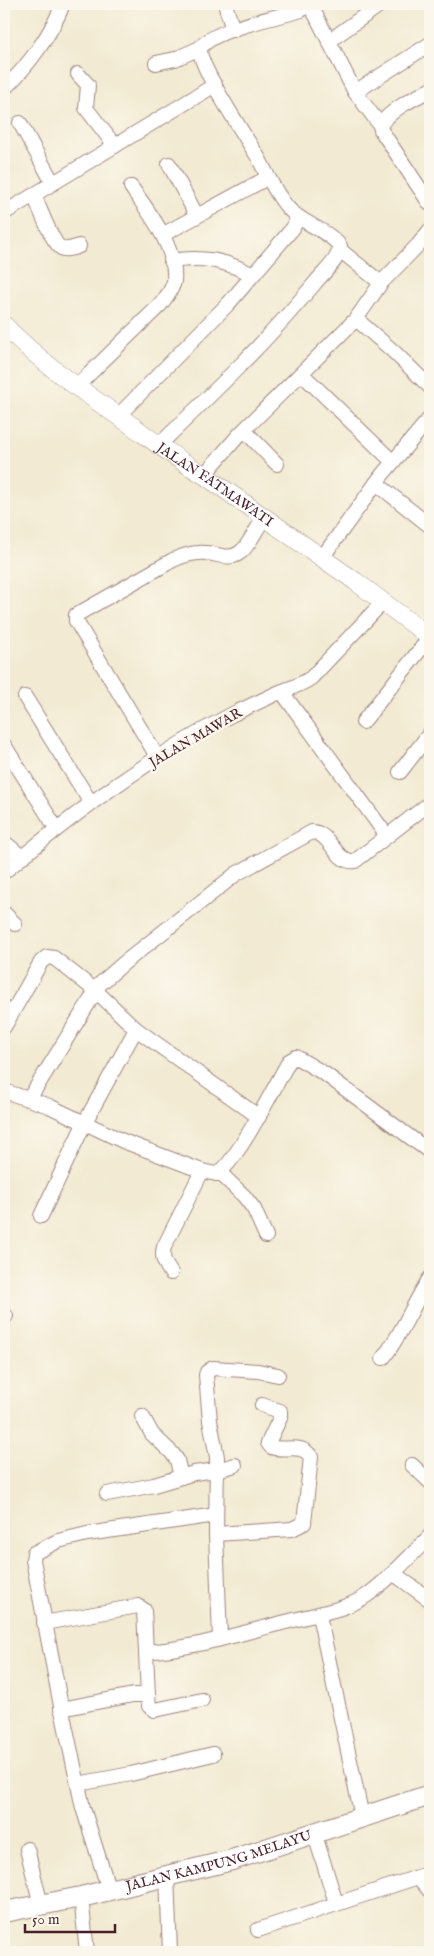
<svg xmlns="http://www.w3.org/2000/svg" width="434" height="1956" viewBox="0 0 434 1956" font-family="'IM FELL English',serif">
  <style>
    .lines { fill: none; stroke-linecap: round; stroke-linejoin: round }
    .minor-casing { stroke: #9e847e; stroke-width: 16 }
    .tertiary-casing { stroke: #9e847e; stroke-width: 19 }
    .secondary-casing { stroke: #9e847e; stroke-width: 22 }
    .minor { stroke: #fff; stroke-width: 14 }
    .tertiary { stroke: #fff; stroke-width: 18 }
    .secondary { stroke: #fff; stroke-width: 20 }
    .labels { text-anchor: middle; stroke-width: 5; stroke-linejoin: round; paint-order: stroke }
    .street-label { font-size: 14px; fill: #4a1f2b; stroke: #fbf7ec }
  </style>
  <rect width="100%" height="100%" fill="#fbf7ec"/>
  <filter id="ink" filterUnits="userSpaceOnUse"><feTurbulence type="fractalNoise" baseFrequency=".02" numOctaves="2"/><feDisplacementMap in="SourceGraphic" scale="10" xChannelSelector="R" yChannelSelector="G"/><feConvolveMatrix kernelMatrix="1 2 1 2 8 2 1 2 1" color-interpolation-filters="sRGB"/></filter>
  <filter id="wash" filterUnits="userSpaceOnUse"><feTurbulence type="fractalNoise" baseFrequency=".0096" numOctaves="4" result="noise"/><feDisplacementMap in="SourceGraphic" scale="20" xChannelSelector="R" yChannelSelector="G"/><feGaussianBlur stdDeviation="1.12" result="paint"/><feColorMatrix in="noise" values="0 0 0 0 0 0 0 0 0 0 0 0 0 0 0 0 0 1.4 0 .05"/><feComposite in="paint" operator="in"/></filter>
  <g filter="url(#wash)">
    <rect width="100%" height="100%" fill="#f2ead2"/>
  </g>
  <g filter="url(#ink)">
    <g class="lines">
      <defs>
        <g id="minor">
          <polyline points="225,4 233,30"/>
          <polyline points="329,41 381,4"/>
          <polyline points="156,63 175,59 200,48"/>
          <polyline points="78,74 88,85 86,108 115,146"/>
          <path d="M4,89C28,66 51,35 63,4"/>
          <path d="M430,90C412,99 392,109 380,125L381,130L430,204"/>
          <polyline points="355,92 430,44"/>
          <polyline points="20,123 53,183"/>
          <polyline points="169,164 197,216"/>
          <path d="M34,195C39,206 53,246 63,249C68,250 74,248 79,246"/>
          <polyline points="4,213 215,85"/>
          <polyline points="164,234 267,178"/>
          <polyline points="340,250 381,283"/>
          <path d="M171,261C202,256 225,260 253,275"/>
          <polyline points="356,319 393,351 430,387"/>
          <polyline points="302,374 393,462"/>
          <path d="M77,386L161,304C166,297 173,289 174,281C177,248 149,212 131,187"/>
          <polyline points="118,416 229,303 293,228 298,217"/>
          <polyline points="245,431 277,464"/>
          <path d="M159,445C213,393 267,341 315,283C324,272 339,260 340,246C327,229 302,224 288,208C275,193 268,176 259,159C247,138 198,67 200,48C216,28 276,18 301,10L310,4L355,92L380,125"/>
          <polyline points="204,475 239,435 356,319 381,283 418,245 430,230"/>
          <polyline points="376,483 430,526"/>
          <polyline points="321,559 382,475 430,418"/>
          <polyline points="282,692 387,836"/>
          <polyline points="25,697 91,803"/>
          <polyline points="363,722 430,637"/>
          <polyline points="4,745 56,828"/>
          <path d="M158,758L76,621V615L173,560C182,556 190,553 199,553C216,551 229,564 243,550C251,541 257,528 264,518"/>
          <polyline points="400,772 430,733"/>
          <polyline points="4,842 22,857"/>
          <path d="M4,872C74,813 147,759 229,716C245,708 263,700 280,692C291,688 301,685 311,678L382,603"/>
          <polyline points="4,913 15,924"/>
          <polyline points="4,1027 41,962 47,957 54,958 96,991 29,1099"/>
          <path d="M4,1091L49,1106L123,1141L202,1171L216,1174C233,1169 278,1081 289,1061L296,1057L325,1074L430,1152"/>
          <path d="M259,1117L136,1029L96,991L100,984L124,963L236,874L312,832C331,832 335,864 355,861L430,803"/>
          <polyline points="220,1173 244,1196 254,1209 266,1236"/>
          <polyline points="41,1216 84,1124 136,1029"/>
          <path d="M171,1273C165,1264 161,1258 164,1247L202,1171"/>
          <polyline points="4,1317 6,1316"/>
          <path d="M383,1358C402,1334 413,1304 430,1278"/>
          <polyline points="142,1416 152,1434 172,1453 177,1460 181,1477"/>
          <polyline points="412,1465 430,1482"/>
          <polyline points="107,1494 154,1485 194,1473 217,1470 235,1465"/>
          <path d="M216,1534L292,1529L304,1523L311,1457C302,1442 284,1452 271,1447L268,1443L280,1418V1411L262,1405"/>
          <polyline points="393,1573 430,1600"/>
          <polyline points="319,1615 362,1817"/>
          <path d="M44,1623L138,1606L144,1610L146,1652C199,1648 251,1630 302,1618C324,1612 347,1609 366,1596C390,1579 410,1556 430,1536"/>
          <polyline points="220,1638 216,1534 217,1457 210,1421 206,1375 207,1372 213,1368 258,1371 278,1375"/>
          <polyline points="146,1652 148,1695"/>
          <polyline points="61,1709 133,1695 148,1695 149,1706 155,1710 202,1700"/>
          <polyline points="78,1784 131,1774 213,1754"/>
          <polyline points="314,1832 336,1903"/>
          <polyline points="27,1849 41,1905"/>
          <polyline points="167,1876 170,1952"/>
          <polyline points="418,1877 430,1891"/>
          <polyline points="109,1890 83,1808 60,1701 33,1560 34,1553 58,1541 87,1534 216,1515"/>
          <polyline points="81,1897 87,1952"/>
          <polyline points="258,1930 430,1873"/>
        </g>
        <g id="tertiary">
          <path id="s1" d="M4,325C40,362 82,391 124,420C151,439 176,459 204,475L355,581L430,637"/>
        </g>
        <g id="secondary">
          <path id="s2" d="M4,1912L81,1897L232,1860L430,1795"/>
        </g>
      </defs>
      <!-- minor casing -->
      <use href="#minor" class="minor-casing"/>
      <!-- tertiary casing -->
      <use href="#tertiary" class="tertiary-casing"/>
      <!-- secondary casing -->
      <use href="#secondary" class="secondary-casing"/>
      <!-- minor -->
      <use href="#minor" class="minor"/>
      <!-- tertiary -->
      <use href="#tertiary" class="tertiary"/>
      <!-- secondary -->
      <use href="#secondary" class="secondary"/>
    </g>
  </g>
  <g class="labels">
    <!-- street labels -->
    <g class="street-label">
      <text dy="5" stroke="none"><textPath href="#s1" startOffset="265">JALAN FATMAWATI</textPath></text>
      <text transform="translate(195 737) rotate(-30)" y="5">JALAN MAWAR</text>
      <text dy="5" stroke="none"><textPath href="#s2" startOffset="221">JALAN KAMPUNG MELAYU</textPath></text>
    </g>
  </g>
  <!-- margin -->
  <rect width="434" height="1956" fill="none" stroke="#fbf7ec" stroke-width="20"/>
  <!-- scale -->
  <path d="M25 1924v8h90v-8" fill="none" stroke="#4a1f2b" stroke-width="2.5"/>
  <text x="32" y="1924" font-size="15" fill="#4a1f2b" stroke="#fbf7ec" stroke-width="4" paint-order="stroke">50 m</text>
</svg>
